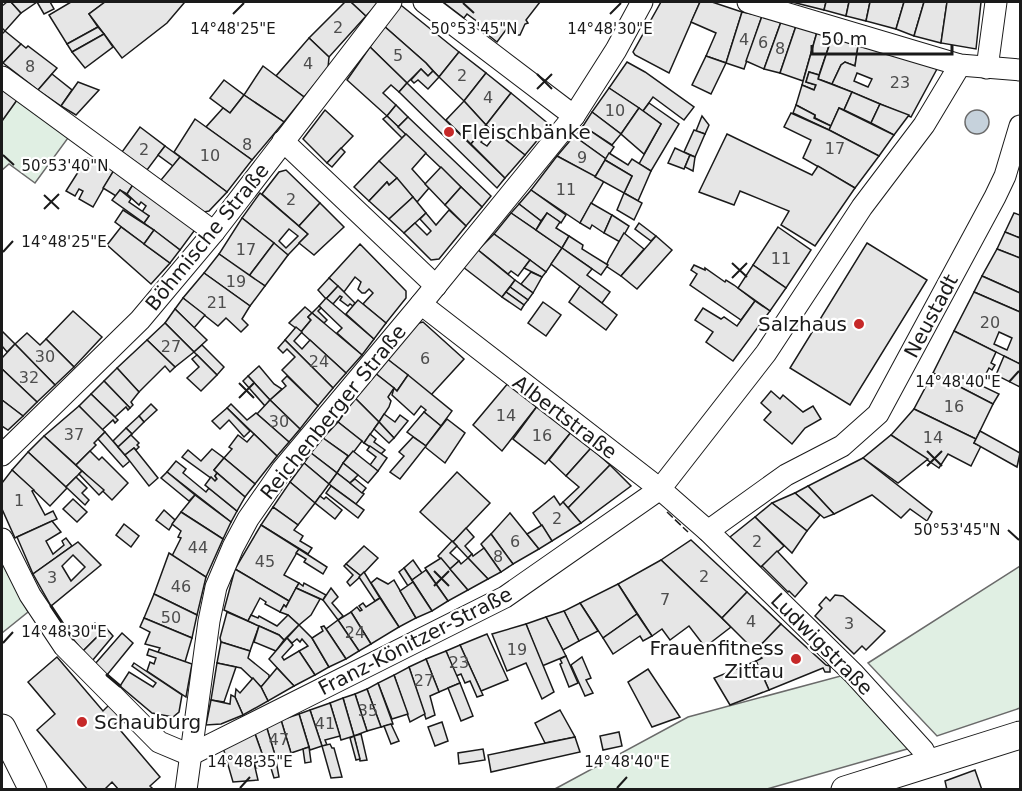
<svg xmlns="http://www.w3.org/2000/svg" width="1022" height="791" viewBox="0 0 1022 791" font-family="'DejaVu Sans',sans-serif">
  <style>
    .green { fill: #e0efe3; stroke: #6a6a6a; stroke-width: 1.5 }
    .water { fill: #c6d2dc; stroke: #6a6a6a; stroke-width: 1.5 }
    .building { fill: #e6e6e6; stroke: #1a1a1a; stroke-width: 1.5; fill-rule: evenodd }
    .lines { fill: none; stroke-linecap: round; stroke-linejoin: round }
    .minor-casing { stroke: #1a1a1a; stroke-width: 23 }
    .major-casing { stroke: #1a1a1a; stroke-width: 29 }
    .minor { stroke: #fff; stroke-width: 21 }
    .major { stroke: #fff; stroke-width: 27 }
    .fence { stroke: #1a1a1a; stroke-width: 1.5; stroke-dasharray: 8 3; stroke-linecap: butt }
    .wall { stroke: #1a1a1a; stroke-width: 3 }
    .ticks { fill: none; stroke: #1a1a1a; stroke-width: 2 }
    .poi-dot { fill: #c62828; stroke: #fff; stroke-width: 2 }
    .labels { text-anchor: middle; stroke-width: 4.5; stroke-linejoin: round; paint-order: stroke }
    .number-label { font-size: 16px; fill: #4d4d4d }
    .poi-label { font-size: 20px; fill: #1a1a1a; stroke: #fff; text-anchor: start }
    .street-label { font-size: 20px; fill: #1a1a1a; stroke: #fff }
    .ticks-label { font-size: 15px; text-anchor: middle; fill: #1a1a1a; stroke: #fff; stroke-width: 4.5; stroke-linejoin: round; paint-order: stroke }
  </style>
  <rect width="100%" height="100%" fill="#fff"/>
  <!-- green -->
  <g class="green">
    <polygon points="17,100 68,138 35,183 9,164 2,170 2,121"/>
    <polygon points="2,563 28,612 2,633"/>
    <polygon points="1020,566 1020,708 937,736 868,663"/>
    <polygon points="848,674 914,747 767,789 553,790 688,717"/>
  </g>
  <!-- water -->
  <circle class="water" cx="977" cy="122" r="12"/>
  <!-- building -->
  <g class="building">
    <polygon points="7,2 11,2 21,13 5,31 2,28 2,6"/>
    <polygon points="11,2 37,2 21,13"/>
    <polygon points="37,2 50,2 54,9 44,14"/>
    <polygon points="71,2 105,2 89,14 98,27 67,44 49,15"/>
    <polygon points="105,2 183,2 184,3 167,23 122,58 89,14"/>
    <polygon points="345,2 351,2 366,16 329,57 309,38"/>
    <polygon points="351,2 379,2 366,16"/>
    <polygon points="397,2 459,52 439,77 426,63 384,26"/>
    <polygon points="443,2 540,2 526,20 528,23 525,24 520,35 518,35 508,27 497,42 477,26 479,23 467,14 464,18"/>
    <polygon points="661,2 700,2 669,73 635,55 633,52"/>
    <polygon points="700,2 712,2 742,12 726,63 706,56 716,33 691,22"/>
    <polygon points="792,2 826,2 824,10"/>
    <polygon points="826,2 849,2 846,16 824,10"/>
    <polygon points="849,2 870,2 866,21 846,16"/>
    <polygon points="870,2 904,2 896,29 866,21"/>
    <polygon points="904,2 924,2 914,36 896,29"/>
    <polygon points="924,2 947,2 941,43 914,36"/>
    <polygon points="947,2 981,2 976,49 941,43"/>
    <polygon points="742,12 762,16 744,69 726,63"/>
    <polygon points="762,16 781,22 764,69 746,61"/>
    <polygon points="781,22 796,26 780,73 764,69"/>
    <polygon points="384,26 426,63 433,71 428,76 421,69 407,83 370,47"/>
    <polygon points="796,26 817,32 803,81 780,73"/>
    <polygon points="98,27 104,34 72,52 67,44"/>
    <polygon points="5,31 21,44 3,63 2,62 2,34"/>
    <polygon points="817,32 832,37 819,75 809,72 806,82 816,85 814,90 802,85"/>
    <polygon points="104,34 113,47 85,68 72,52"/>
    <polygon points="832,37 858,46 855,66 845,62 841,65 832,84 818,79"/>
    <polygon points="309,38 329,57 328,68 304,97 276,76"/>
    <polygon points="21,44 26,48 28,46 57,68 38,90 3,63"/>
    <path d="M858,46L887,52L937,69L911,117L832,84L841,65L845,62L855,66ZM857,73L872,79L868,87L854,81Z"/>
    <polygon points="370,47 407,83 399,92 391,85 383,93 396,105 387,116 347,80"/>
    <polygon points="459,52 486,73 464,101 439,77"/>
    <polygon points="706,56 726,63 711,94 692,85"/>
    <polygon points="627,62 645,72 694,107 684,120 653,97 643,111 609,88"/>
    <polygon points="263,66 304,97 284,122 244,95"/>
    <polygon points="421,69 428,76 433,71 439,77 428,89 418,80 414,83 411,80"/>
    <polygon points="809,72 819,75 818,79 852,92 844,110 839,108 831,126 815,118 815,115 796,105 802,85 814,90 816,85 806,82"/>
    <polygon points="486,73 511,93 486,125 464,101"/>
    <polygon points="52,74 72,90 61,106 38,90"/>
    <polygon points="224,80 244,95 230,113 210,98"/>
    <polygon points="78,82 99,90 76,115 61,106"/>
    <polygon points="407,83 505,178 497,188 399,92"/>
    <polygon points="609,88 639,108 621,134 592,112"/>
    <polygon points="2,90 17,100 2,121"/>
    <polygon points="852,92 880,104 871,123 844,110"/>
    <polygon points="511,93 550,125 525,155 497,133 496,135 486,125"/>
    <polygon points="244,95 284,122 252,160 206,127 223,108 230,113"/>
    <polygon points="464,101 486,125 471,144 446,120"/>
    <polygon points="649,103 679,124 651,171 639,164 661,124 643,111"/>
    <polygon points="880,104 909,115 894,135 871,123"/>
    <polygon points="396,105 408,117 398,127 387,116"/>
    <polygon points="796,105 815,115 814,118 831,126 829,130 793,113"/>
    <polygon points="639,108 661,124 644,154 621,134"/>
    <polygon points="839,108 894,135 879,156 829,130"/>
    <polygon points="325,110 353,136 327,163 303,139"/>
    <polygon points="592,112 621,134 612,145 583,126"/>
    <polygon points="791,113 829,130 879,156 855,188 803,158 811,140 784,127"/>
    <polygon points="387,116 406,134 402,138 383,119"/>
    <polygon points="702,116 709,125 705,134 696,131"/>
    <polygon points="408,117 491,196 482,207 398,127"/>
    <polygon points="195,119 252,160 227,192 174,152"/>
    <polygon points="486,125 492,132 489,135 488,133 481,142 487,146 497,133 525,155 505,178 471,144"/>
    <polygon points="583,126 614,147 606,159 574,136"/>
    <polygon points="140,127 165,146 147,170 122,152"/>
    <polygon points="694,130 705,134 695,157 684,152"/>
    <polygon points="406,134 426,153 412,169 429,188 417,202 379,161"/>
    <polygon points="727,134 812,175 818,166 855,188 815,246 781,225 789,211 740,191 734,205 699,192"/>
    <polygon points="574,136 606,159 595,177 557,156"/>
    <polygon points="165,146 180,157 173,166 158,155"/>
    <polygon points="341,148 345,152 332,167 327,163"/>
    <polygon points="675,148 690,155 684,169 668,163"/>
    <polygon points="609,153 628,165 632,159 651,171 638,201 624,193 632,176 605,160"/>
    <polygon points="690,155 695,157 693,171 685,167"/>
    <polygon points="557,156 604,181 580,223 531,190"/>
    <polygon points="180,157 227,192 209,211 204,212 161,180"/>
    <polygon points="87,158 114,170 93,207 79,199 83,191 79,189 75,196 66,191"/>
    <polygon points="605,160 632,176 624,193 595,177"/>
    <polygon points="379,161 397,178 389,185 387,182 369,201 354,187"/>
    <polygon points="441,167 461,187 445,205 425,184"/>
    <polygon points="114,170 134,183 127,194 120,190 116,196 103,188"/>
    <polygon points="286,170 320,203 299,226 262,194 279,172"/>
    <polygon points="397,178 413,197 389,219 369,201 387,182 389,185"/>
    <polygon points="134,183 197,227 180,250 144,223 149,216 142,212 146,206 141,202 139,205 127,194"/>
    <polygon points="461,187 482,207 466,226 445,205"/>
    <polygon points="120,190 131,199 129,202 149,216 144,223 112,200"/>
    <polygon points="531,190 566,215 561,223 547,213 541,221 519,204"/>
    <path d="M260,193L308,234L288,255L242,218ZM289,229L298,236L286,248L279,241Z"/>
    <polygon points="624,193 642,203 634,220 617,210"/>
    <polygon points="413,197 426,213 404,233 389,219"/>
    <polygon points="320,203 344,227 314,255 299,243 308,234 299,226"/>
    <polygon points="591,203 612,215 604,233 592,225 590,229 580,223"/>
    <polygon points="519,204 541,221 536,230 511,213"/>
    <polygon points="123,210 154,230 144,244 115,222"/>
    <polygon points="449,210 466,226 439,259 431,260 404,233 415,223 427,235 431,231 420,219 426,213 436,225"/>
    <polygon points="511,213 562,248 546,272 494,234"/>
    <polygon points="547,213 560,222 556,228 569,236 562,248 536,230"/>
    <polygon points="1014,213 1020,215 1020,238 1005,232"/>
    <polygon points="612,215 629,226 620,242 604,233"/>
    <polygon points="242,218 274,243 249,276 219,254"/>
    <polygon points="639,223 656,236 651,241 635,229"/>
    <polygon points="121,227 170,263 151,284 107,245"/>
    <polygon points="778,227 811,250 786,288 753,265"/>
    <polygon points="154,230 180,250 170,263 144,244"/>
    <polygon points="1005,232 1020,238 1020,258 997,249"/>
    <polygon points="624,233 644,249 621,276 606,266 609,259"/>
    <polygon points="494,234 530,260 518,276 511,271 508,274 478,250"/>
    <polygon points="569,236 583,245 582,249 608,265 601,275 562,248"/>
    <polygon points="656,236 672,250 637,289 621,276"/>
    <polygon points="274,243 288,255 265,286 249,276"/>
    <polygon points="867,243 927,280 850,405 790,368"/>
    <polygon points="360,244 406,291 406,298 386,323 363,304 373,293 369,289 365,293 362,293 358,289 361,282 355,277 344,292 329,278"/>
    <polygon points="562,248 592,269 587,275 610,292 602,303 551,264"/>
    <polygon points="997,249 1020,258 1020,293 982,276"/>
    <polygon points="478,250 515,280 502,297 463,267"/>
    <polygon points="219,254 265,286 250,306 204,273"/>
    <polygon points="530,260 546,272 542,277 524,268"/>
    <polygon points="694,265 705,270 705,268 725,282 726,280 734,285 755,301 741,320 690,285 697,274 691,270"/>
    <polygon points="753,265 786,288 770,311 738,288"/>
    <polygon points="531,272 542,277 533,293 521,284"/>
    <polygon points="204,273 250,306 242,319 248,325 241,332 226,318 218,326 183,298"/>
    <polygon points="982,276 1020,293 1020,312 974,292"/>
    <polygon points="329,278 338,286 326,299 318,290"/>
    <polygon points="515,280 533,293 528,300 510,287"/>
    <polygon points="338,286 355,303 353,306 350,304 348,306 340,300 342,297 340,296 333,304 326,299"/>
    <polygon points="580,286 617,315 606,330 569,302"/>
    <polygon points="510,287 528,300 524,305 506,292"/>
    <polygon points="506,292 524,305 521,310 502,297"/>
    <path d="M974,292L1020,312V364L954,331ZM999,332L1012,338L1007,350L994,344Z"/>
    <polygon points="183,298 205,315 194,328 175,309"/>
    <polygon points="326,298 374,339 362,355 337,333 342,328 319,306"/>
    <polygon points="358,300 386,323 374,339 346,314"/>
    <polygon points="755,301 770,311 733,361 706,342 713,332 695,320 703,308 721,319 724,317 737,326"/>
    <polygon points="543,302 561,315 546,336 528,323"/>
    <polygon points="319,306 321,308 318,311 327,320 324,323 312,313"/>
    <polygon points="305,307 312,313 308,317 311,320 301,332 289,323"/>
    <polygon points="175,309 207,340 194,352 165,323"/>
    <polygon points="73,311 102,337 74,367 46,339"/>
    <polygon points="312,313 362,355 346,373 301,332 311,320 308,317"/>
    <polygon points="423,322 464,359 431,395 386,358 415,324"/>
    <polygon points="165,323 194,352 175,367 147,340"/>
    <polygon points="296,327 302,332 294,341 302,349 310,340 346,373 333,388 285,340"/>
    <polygon points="2,331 15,344 7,352 2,346"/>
    <polygon points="954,331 996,352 991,363 995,365 992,370 989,368 980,385 999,394 993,404 933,373"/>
    <polygon points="27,333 40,345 46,339 74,367 55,385 15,344"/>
    <polygon points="147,340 175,367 170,372 165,366 139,392 117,368"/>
    <polygon points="285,340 333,388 318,406 282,370 295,357 287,349 283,353 278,348"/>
    <polygon points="15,344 55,385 37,402 2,369 2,358"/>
    <polygon points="202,345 224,367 217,375 194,352"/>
    <polygon points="197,355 217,375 201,391 187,378 199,367 192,359"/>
    <polygon points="1004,356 1020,364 1020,387 996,375"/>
    <polygon points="386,358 408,375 397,391 375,373"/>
    <polygon points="259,366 274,384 282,389 270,400 248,376"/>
    <polygon points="117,368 139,392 131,402 133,405 130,408 104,381"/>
    <polygon points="2,369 37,402 23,416 2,400"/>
    <polygon points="375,373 394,388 388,397 391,401 389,407 379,422 355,398"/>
    <polygon points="933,373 993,404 976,439 914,409"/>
    <polygon points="408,375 452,411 441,426 424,412 426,410 421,406 414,415 392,395 394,388 397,391"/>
    <polygon points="248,376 270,400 265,406 243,381"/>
    <polygon points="287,376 318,406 300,429 270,400 286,386 282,381"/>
    <polygon points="104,381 130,408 128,410 126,407 115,417 91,394"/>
    <polygon points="509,382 538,405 502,451 473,425"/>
    <polygon points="771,391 780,399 783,395 803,412 813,406 821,419 805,428 792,444 764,420 771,412 761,403"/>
    <polygon points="91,394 118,420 115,423 113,420 102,430 79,406"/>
    <polygon points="355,398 379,422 364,443 338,422"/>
    <polygon points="2,400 23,416 8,430 2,426"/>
    <polygon points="270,400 300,429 289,442 257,414"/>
    <polygon points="151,404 157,410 144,422 139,416"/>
    <polygon points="231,404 247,420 256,413 289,442 277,456 227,408"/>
    <polygon points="538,405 572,431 545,464 513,439"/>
    <polygon points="79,406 105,432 94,443 96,445 76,465 44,436"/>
    <polygon points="227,408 250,431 244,437 229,420 220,429 212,421"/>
    <polygon points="914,409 976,439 974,443 981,446 971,466 948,454 939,468 891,435"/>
    <polygon points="424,412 441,426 426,446 407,432"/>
    <polygon points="384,414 395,422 400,415 408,421 394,438 379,422"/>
    <polygon points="139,416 144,422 132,434 126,428"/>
    <polygon points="447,419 465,433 445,463 425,447"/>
    <polygon points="338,422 362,441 350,457 323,438"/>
    <polygon points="379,422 394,438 389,443 374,429"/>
    <polygon points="126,428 132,434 118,447 113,441"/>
    <polygon points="572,431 591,448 566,476 549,460"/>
    <polygon points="980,431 1020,453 1017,467 974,443"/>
    <polygon points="105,432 130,461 123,467 98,439"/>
    <polygon points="254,434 277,456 255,484 224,458 232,449 229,447 238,435 247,442"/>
    <polygon points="370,434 376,439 374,442 385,450 381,454 364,443"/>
    <polygon points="131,435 139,443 137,445 139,447 136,450 134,448 125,455 118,447"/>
    <polygon points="891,435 928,459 898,483 863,458"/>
    <polygon points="44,436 82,471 66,487 28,452"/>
    <polygon points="413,437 426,446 400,479 390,472 404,456 399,452"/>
    <polygon points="323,438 348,456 337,473 311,453"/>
    <polygon points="370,446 387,458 378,471 370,465 376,457 367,450"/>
    <polygon points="134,448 158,478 149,486 125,455"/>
    <polygon points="591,448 610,465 568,508 563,502 579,487 566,476"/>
    <polygon points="212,449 224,458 214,470 217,473 215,476 217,479 215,481 182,457 188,450 201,461"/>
    <polygon points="90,451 99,460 102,457 128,483 112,500 76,465"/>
    <polygon points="353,451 378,471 368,483 343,463"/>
    <polygon points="28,452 67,488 50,506 12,470"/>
    <polygon points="311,453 337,473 329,484 304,463"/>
    <polygon points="224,458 255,484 245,497 214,470"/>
    <polygon points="863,458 932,512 927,521 910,509 901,518 872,495 834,514 808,486"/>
    <polygon points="176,461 186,469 183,473 206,492 209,488 237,511 231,522 167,472"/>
    <polygon points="304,463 329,484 315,503 290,482"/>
    <polygon points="343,463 358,475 350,483 337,473"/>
    <polygon points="610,465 631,486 581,523 568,508"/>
    <polygon points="12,470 34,490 32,491 45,515 53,511 57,519 15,538 2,509 2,483"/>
    <polygon points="82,471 104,490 99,495 79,474"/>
    <polygon points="167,472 195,495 189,501 161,478"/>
    <polygon points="457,472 490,503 453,542 420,512"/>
    <polygon points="217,473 245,497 237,511 205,485 211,477 215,481 217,479 215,476"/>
    <polygon points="337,473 364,494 356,504 329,484"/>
    <polygon points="76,477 87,488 82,493 89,500 85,505 66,487"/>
    <polygon points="355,479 366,488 362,493 350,483"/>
    <polygon points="290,482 315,503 298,525 273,507"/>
    <polygon points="331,486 364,510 358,518 326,493"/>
    <polygon points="808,486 834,514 824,518 795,493"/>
    <polygon points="795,493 820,515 807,531 772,503"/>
    <polygon points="195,495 231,522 223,539 181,512"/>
    <polygon points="320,496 324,499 326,497 342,510 335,519 315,503"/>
    <polygon points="554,496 560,505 563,502 581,523 552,541 533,513"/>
    <polygon points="73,499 87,512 77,522 63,509"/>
    <polygon points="772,503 807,531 792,553 755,517"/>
    <polygon points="273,507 298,525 294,530 303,536 300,541 312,548 308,554 261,525"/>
    <polygon points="164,510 175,520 169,530 156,520"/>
    <polygon points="181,512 223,539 206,577 172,556 181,538 178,537 181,531 172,524"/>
    <polygon points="510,513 539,549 513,564 491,534"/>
    <polygon points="755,517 784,546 761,567 730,537"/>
    <polygon points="52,521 61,532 46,541 53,554 64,545 62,541 66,538 72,546 33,574 17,537"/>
    <polygon points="124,524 139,536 131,547 116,535"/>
    <polygon points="261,525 299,549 284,575 299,583 289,601 235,569"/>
    <polygon points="542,525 552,541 539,549 527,534"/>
    <polygon points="466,528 474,537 465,546 472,554 468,558 453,542"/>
    <polygon points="491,534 513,564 501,572 481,544"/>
    <polygon points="691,540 747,592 722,618 661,560"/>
    <polygon points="452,541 457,546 450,553 459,561 450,569 438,556"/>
    <path d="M78,542L101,565L51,606L33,574ZM73,555L85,567L71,581L62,566Z"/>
    <polygon points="364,546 378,558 361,576 346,564"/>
    <polygon points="484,548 501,572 488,579 468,558 472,554 473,556"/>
    <polygon points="299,549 327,567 323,574 304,562 306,559 296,553"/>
    <polygon points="777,551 807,583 795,597 789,591 788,592 762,566"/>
    <polygon points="169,553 206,577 197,615 154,594"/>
    <polygon points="441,558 468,590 448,601 425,568"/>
    <polygon points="468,558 488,579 468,590 450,569 459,561 461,564"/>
    <polygon points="413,560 422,573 412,580 404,568"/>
    <polygon points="661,560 731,627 705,647 689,626 670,640 662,629 652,636 618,584"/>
    <polygon points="346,564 361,576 350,586 347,582 353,575 344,566"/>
    <polygon points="404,568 413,582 408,586 399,572"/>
    <polygon points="235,569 289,601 286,607 284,605 280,612 265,604 266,602 260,598 248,621 224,610"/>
    <polygon points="426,570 448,601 432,611 412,580"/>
    <polygon points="364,572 380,598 375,601 359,577"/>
    <polygon points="377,578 388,584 394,580 416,618 399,627 371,583"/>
    <polygon points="413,582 432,611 416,618 400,591"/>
    <polygon points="299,583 303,586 304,583 326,595 323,600 296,588"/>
    <polygon points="618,584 637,614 603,638 580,603"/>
    <polygon points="296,588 320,599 311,615 299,625 288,615 280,612 284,605 286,607"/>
    <polygon points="331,588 338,597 332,603 343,616 338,620 323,600"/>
    <polygon points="747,592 781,624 755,651 722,618"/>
    <polygon points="154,594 197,615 192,638 144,618"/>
    <polygon points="835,595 843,596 885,631 866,650 862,646 854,654 815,616 822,608 819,605 826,597 830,601"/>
    <polygon points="380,598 399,627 371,644 351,612 357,607 360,611 362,610 359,606 363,603 366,607"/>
    <polygon points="580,603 598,631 579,641 564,611"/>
    <polygon points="564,611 579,641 563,650 546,617"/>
    <polygon points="227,612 259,626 250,651 221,642 220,638"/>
    <polygon points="351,612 371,644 359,651 338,620"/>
    <polygon points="637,614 652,636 643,641 640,636 613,654 603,638"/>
    <polygon points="251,615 258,618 259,616 277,626 288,615 299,625 284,640 279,635 248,621"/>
    <polygon points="546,617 566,656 542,666 526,624"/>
    <polygon points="144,618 192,638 185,662 158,652 160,648 145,644 150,632 140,627"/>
    <polygon points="338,620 359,651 346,659 326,629"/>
    <polygon points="95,623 100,628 102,626 105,629 83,651 73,639"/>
    <polygon points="526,624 554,692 542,699 526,663 507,671 492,634"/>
    <polygon points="781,624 826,665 830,666 830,672 825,672 823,668 769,690 756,661 762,658 755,651"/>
    <polygon points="299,625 312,638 329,667 315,675 299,651 308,646 302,639 300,642 297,639 292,643 287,638"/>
    <polygon points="259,626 279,635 284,640 276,651 254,642"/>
    <polygon points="324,626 346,659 329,667 312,638 323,631 321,627"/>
    <polygon points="106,628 113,636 92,661 83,651"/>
    <polygon points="122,633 133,643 107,675 95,664"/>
    <polygon points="487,634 508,680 481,691 460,645"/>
    <polygon points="287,638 293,645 282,657 284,660 299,651 315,675 294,686 269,659"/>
    <polygon points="221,642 250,651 248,658 269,675 269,678 261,687 241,668 217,663"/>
    <polygon points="460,645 481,691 483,695 477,697 470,681 465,683 461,674 456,676 446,651"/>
    <polygon points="149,649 192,664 186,697 147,671 150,662 154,664 156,658 147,655"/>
    <polygon points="446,651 460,683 439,692 426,659"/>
    <polygon points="566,656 578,683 569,687 560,664 562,663 560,659"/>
    <polygon points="57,657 103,711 109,705 121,719 115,724 160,777 150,786 152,788 150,790 119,790 112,782 104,790 88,790 37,730 55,714 28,682"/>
    <polygon points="582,657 591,678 586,680 593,693 585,696 571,665"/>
    <polygon points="426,659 439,692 430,696 435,715 426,719 409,667"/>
    <polygon points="756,661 769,690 730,705 714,678"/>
    <polygon points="134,663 182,695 179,712 173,717 152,713 120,686 129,672 153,687 156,683 132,666"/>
    <polygon points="217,663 236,667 224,702 211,700"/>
    <polygon points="409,667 425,714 410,722 394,675"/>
    <polygon points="277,668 294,686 268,701 261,687"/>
    <polygon points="648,669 680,717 652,727 628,682"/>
    <polygon points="394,675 408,714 392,719 378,683"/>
    <polygon points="253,678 261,687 268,701 243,715 235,697 236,689 240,693"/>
    <polygon points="378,683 393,724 381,727 367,689"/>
    <polygon points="460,683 473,716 461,721 448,688"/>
    <polygon points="367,689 381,727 367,731 355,694"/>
    <polygon points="355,694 367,731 354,736 343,698"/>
    <polygon points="231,695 235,697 243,715 221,724 206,725 211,700 230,704"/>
    <polygon points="343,698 354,736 341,740 330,703"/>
    <polygon points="330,703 340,736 325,740 327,745 322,746 310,710"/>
    <polygon points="310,710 322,746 310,750 299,714"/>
    <polygon points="560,710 575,737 545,743 535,723"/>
    <polygon points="299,714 309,747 291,753 281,720"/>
    <polygon points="281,720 291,753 276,759 266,725"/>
    <polygon points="442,722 448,741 435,746 428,727"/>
    <polygon points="391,724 399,741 391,744 384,726"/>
    <polygon points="266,725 275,755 264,759 254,731"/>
    <polygon points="254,731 264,759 254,763 258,780 233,782 222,744"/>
    <polygon points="619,732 622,746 603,750 600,736"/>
    <polygon points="361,734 367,760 360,761 354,736"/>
    <polygon points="354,736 360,759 356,760 350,738"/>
    <polygon points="575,737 580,752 491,772 488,755"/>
    <polygon points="330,744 332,748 334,748 342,777 331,778 322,746"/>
    <polygon points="309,747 311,762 305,763 303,749"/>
    <polygon points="483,749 485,760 459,764 458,753"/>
    <polygon points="275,755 279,777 274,778 270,765 256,768 254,763"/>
    <polygon points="975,770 982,790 947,790 945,781"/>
  </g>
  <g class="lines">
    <defs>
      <g id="minor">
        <polyline points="424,2 574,116"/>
        <polyline points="748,2 960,65 1020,70"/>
        <polyline points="987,68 996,2"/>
        <polyline points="2,77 214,232"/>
        <polyline points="283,141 436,286"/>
        <polyline points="421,304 660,489 708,531 854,674 923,750 930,763"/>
        <polyline points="2,455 140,320 214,232 391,2"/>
        <polyline points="708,531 786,475 842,446 878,414 995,197 1005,176 1020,126"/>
        <polyline points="2,539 30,595 64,646 159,742 190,755"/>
        <polyline points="190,755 505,597 660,489 766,353 862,207 924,125 960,65"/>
        <polyline points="186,790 209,621 216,587 233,547 248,519 282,470 421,304 574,116 616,50 642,2"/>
      </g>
      <g id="major">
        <polyline points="2,728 33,790"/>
        <polyline points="845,790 1020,735"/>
      </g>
    </defs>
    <!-- minor casing -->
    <use href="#minor" class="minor-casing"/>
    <!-- major casing -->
    <use href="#major" class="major-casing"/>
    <!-- minor -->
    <use href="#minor" class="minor"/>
    <!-- major -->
    <use href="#major" class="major"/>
    <!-- fence -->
    <polyline class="fence" points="667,512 688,532"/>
    <!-- wall -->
    <g class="wall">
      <polyline points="51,606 73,639"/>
      <polyline points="107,675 120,686"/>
    </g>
  </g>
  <!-- ticks -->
  <path class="ticks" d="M463,3L474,13M233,14L244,3M610,14L621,3M537,74L552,89M537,89L552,74M3,155L14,165M44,195L59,209M44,209L59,194M3,252L13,241M732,263L747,277M732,278L747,263M1009,382L1019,371M239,383L254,398M239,398L254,383M927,451L942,466M927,466L942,451M1008,530L1019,540M434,571L449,586M434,586L449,571M3,643L13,632M240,788L250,777M617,788L627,777"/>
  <!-- markers -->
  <g class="poi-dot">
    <circle cx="449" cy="132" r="6"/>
    <circle cx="859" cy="324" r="6"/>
    <circle cx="796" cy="659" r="6"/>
    <circle cx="82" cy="722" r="6"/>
  </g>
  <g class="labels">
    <!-- number labels -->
    <g class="number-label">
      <text x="338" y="33">2</text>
      <text x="744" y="45">4</text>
      <text x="763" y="48">6</text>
      <text x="780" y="54">8</text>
      <text x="398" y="61">5</text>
      <text x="308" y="69">4</text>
      <text x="30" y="72">8</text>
      <text x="462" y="81">2</text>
      <text x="900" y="88">23</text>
      <text x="488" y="103">4</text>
      <text x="615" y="116">10</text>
      <text x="247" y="150">8</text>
      <text x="835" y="154">17</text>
      <text x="144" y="155">2</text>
      <text x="210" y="161">10</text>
      <text x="582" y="163">9</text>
      <text x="566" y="195">11</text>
      <text x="291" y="205">2</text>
      <text x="246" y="255">17</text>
      <text x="781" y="264">11</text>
      <text x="236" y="287">19</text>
      <text x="217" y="308">21</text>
      <text x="990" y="328">20</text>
      <text x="171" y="352">27</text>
      <text x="45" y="362">30</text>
      <text x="425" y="364">6</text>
      <text x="319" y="367">24</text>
      <text x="29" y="383">32</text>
      <text x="954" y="412">16</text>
      <text x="506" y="421">14</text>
      <text x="279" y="427">30</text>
      <text x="74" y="440">37</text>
      <text x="542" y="441">16</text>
      <text x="933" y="443">14</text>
      <text x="19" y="506">1</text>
      <text x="557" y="524">2</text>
      <text x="515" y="547">6</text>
      <text x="757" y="547">2</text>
      <text x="198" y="553">44</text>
      <text x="498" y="562">8</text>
      <text x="265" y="567">45</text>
      <text x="704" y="582">2</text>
      <text x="52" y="583">3</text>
      <text x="181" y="592">46</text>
      <text x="665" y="605">7</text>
      <text x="171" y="623">50</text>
      <text x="751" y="627">4</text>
      <text x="849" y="629">3</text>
      <text x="355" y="638">24</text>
      <text x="517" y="655">19</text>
      <text x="459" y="668">23</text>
      <text x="424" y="686">27</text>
      <text x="368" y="716">35</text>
      <text x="325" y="729">41</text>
      <text x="279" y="745">47</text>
    </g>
    <!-- poi labels -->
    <g class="poi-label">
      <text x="461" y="139">Fleischbänke</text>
      <text x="847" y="331" text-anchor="end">Salzhaus</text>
      <text x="784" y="655" text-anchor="end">Frauenfitness<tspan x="784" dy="23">Zittau</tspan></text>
      <text x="94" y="729">Schauburg</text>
    </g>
    <!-- street labels -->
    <g class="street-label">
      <text transform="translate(207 237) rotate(-51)" y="7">Böhmische Straße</text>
      <text transform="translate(931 316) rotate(-62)" y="7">Neustadt</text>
      <text transform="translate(333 412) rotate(-51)" y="7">Reichenberger Straße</text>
      <text transform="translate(565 417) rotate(37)" y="7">Albertstraße</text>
      <text transform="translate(415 641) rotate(-27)" y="7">Franz-Könitzer-Straße</text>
      <text transform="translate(822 644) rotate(45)" y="7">Ludwigstraße</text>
    </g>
  </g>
  <g class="ticks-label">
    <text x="474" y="34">50°53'45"N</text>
    <text x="233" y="34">14°48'25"E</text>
    <text x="610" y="34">14°48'30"E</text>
    <text x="65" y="171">50°53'40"N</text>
    <text x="64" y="247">14°48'25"E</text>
    <text x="958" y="387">14°48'40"E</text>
    <text x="957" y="535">50°53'45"N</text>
    <text x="64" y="637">14°48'30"E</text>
    <text x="250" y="767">14°48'35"E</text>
    <text x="627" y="767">14°48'40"E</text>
  </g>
  <!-- border -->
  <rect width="1022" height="791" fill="none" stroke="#1a1a1a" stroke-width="6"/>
  <!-- scale -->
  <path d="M812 45v9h140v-9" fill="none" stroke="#1a1a1a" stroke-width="3"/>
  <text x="821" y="45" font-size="18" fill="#1a1a1a" stroke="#ffffff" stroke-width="4.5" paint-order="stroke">50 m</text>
</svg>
